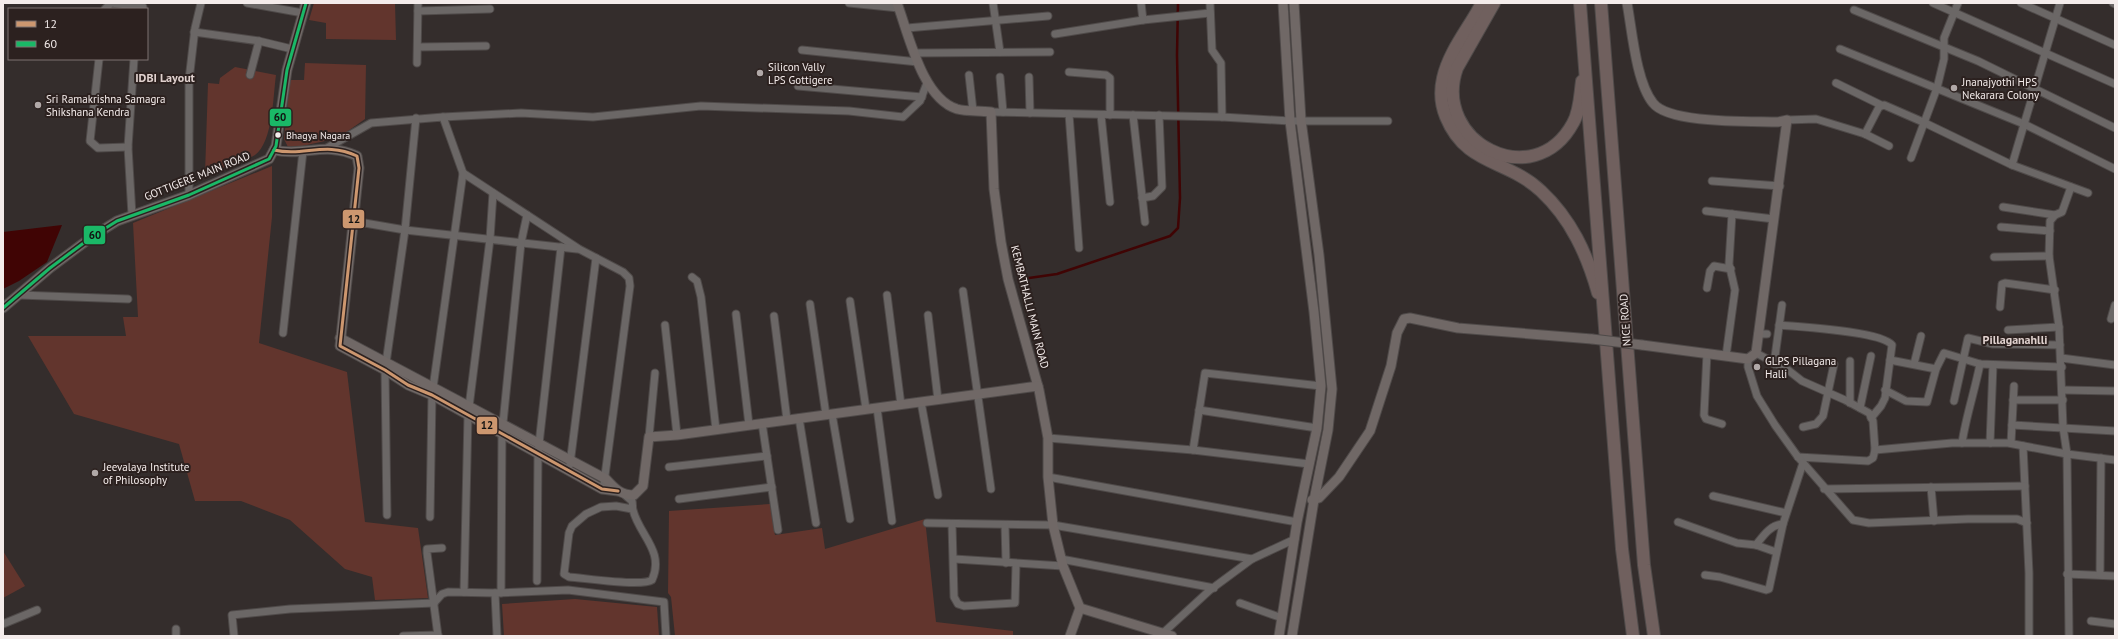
<svg xmlns="http://www.w3.org/2000/svg" width="2118" height="639" viewBox="0 0 2118 639" font-family="'PT Sans',sans-serif">
  <style>
    .green { fill: #62352d }
    .water { fill: #400404 }
    .lines { fill: none; stroke-linecap: round; stroke-linejoin: round }
    .stream { stroke: #400404; stroke-width: 2.5 }
    .street-casing { stroke: #4f4a49; stroke-width: 9 }
    .secondary-casing { stroke: #4f4a49; stroke-width: 11 }
    .highway-casing { stroke: #4f4a49; stroke-width: 14 }
    .street { stroke: #6b6766; stroke-width: 7 }
    .secondary { stroke: #706866; stroke-width: 9 }
    .highway { stroke: #70605e; stroke-width: 12 }
    .secondary-bridge-casing { stroke: #4f4a49; stroke-width: 11; stroke-linecap: butt }
    .secondary-bridge { stroke: #706866; stroke-width: 9 }
    .bus-1-casing { stroke: #2c211f; stroke-width: 6 }
    .bus-2-casing { stroke: #2c211f; stroke-width: 6 }
    .bus-1 { stroke: #cd976f; stroke-width: 3 }
    .bus-2 { stroke: #1ab867; stroke-width: 3 }
    .poi-dot { fill: #b1a9a8; stroke: #2c211f; stroke-width: 1.5 }
    .bus-dot { fill: #f4eceb; stroke: #2c211f; stroke-width: 1.5 }
    .labels { text-anchor: middle; stroke-width: 4; stroke-linejoin: round; paint-order: stroke }
    .bus-label { font-size: 10px; fill: #f4eceb; stroke: #2c211f; text-anchor: start }
    .poi-label { font-size: 11px; fill: #f4eceb; stroke: #2c211f; text-anchor: start }
    .street-label { font-size: 11px; fill: #f4eceb; stroke: #2c211f }
    .neighbourhood-label { font-size: 12px; font-weight: bold; fill: #e0d1ce; stroke: #2c211f }
    .line-badge { stroke: #2c211f; stroke-width: 1.5 }
    .pale-badge-label { font-size: 11px; text-anchor: middle; font-weight: bold; fill: #111 }
  </style>
  <rect width="100%" height="100%" fill="#342d2c"/>
  <!-- green -->
  <g class="green">
    <polygon points="314,3 395,3 396,40 326,39 326,23 309,20"/>
    <polygon points="305,63 366,65 365,119 338,138 289,149 284,139 290,80 304,80"/>
    <path d="M235,67L276,75C273,96 273,142 255,155C244,162 218,169 205,174L208,83L219,84L220,78Z"/>
    <polygon points="272,166 272,217 259,343 347,372 365,522 418,528 428,598 375,600 372,577 345,569 290,520 241,501 195,501 179,444 74,414 28,336 126,336 123,317 138,317 133,223"/>
    <polygon points="770,504 775,535 822,528 825,549 925,519 936,622 1013,631 1013,636 675,636 671,597 668,593 669,511"/>
    <polygon points="3,551 25,586 3,598"/>
    <polygon points="575,599 657,607 659,636 504,636 502,604"/>
  </g>
  <!-- water -->
  <polygon class="water" points="62,225 47,262 19,281 3,289 3,232"/>
  <g class="lines">
    <!-- stream -->
    <polyline class="stream" points="1022,279 1057,274 1170,236 1178,228 1180,198 1177,55 1178,3"/>
    <defs>
      <g id="street">
        <polyline points="247,3 303,13"/>
        <polyline points="849,3 899,8"/>
        <polyline points="993,3 1000,52"/>
        <polyline points="1141,3 1143,20 1210,13"/>
        <polyline points="1933,3 2115,84"/>
        <polyline points="2021,3 2115,45"/>
        <polyline points="2113,3 2115,4"/>
        <polyline points="105,9 111,3 143,7"/>
        <polyline points="1854,10 1978,61 2115,128"/>
        <polyline points="418,11 490,9"/>
        <polyline points="907,28 1048,16"/>
        <polyline points="194,32 259,41 292,49"/>
        <polyline points="1055,34 1143,20"/>
        <polyline points="418,47 486,46"/>
        <polyline points="1840,49 2024,124 2115,169"/>
        <polyline points="802,50 918,62"/>
        <polyline points="915,53 1050,52"/>
        <polyline points="99,59 90,141 98,148 128,147"/>
        <polyline points="417,63 418,3"/>
        <polyline points="1069,72 1106,75 1110,78 1110,115"/>
        <polyline points="250,75 259,41"/>
        <polyline points="969,75 973,111"/>
        <polyline points="1000,77 1003,112"/>
        <polyline points="1029,77 1030,113"/>
        <polyline points="1836,83 1881,105"/>
        <polyline points="798,86 922,97"/>
        <polyline points="991,112 1222,117 1221,63 1212,50 1210,3"/>
        <polyline points="1069,114 1079,248"/>
        <polyline points="1101,115 1110,202"/>
        <polyline points="1133,115 1145,222"/>
        <polyline points="443,117 521,113 593,117 701,106 849,111 903,117 920,101 927,83"/>
        <polyline points="1222,117 1290,121 1388,121"/>
        <polyline points="1787,120 1816,119 1865,134 1879,107 1884,105 1923,122 2012,165 2088,193"/>
        <polyline points="1865,134 1889,146"/>
        <polyline points="327,148 371,123 443,117 463,173 579,249 623,272 629,278 630,286 604,483"/>
        <polyline points="1911,158 1937,88 1944,59 1944,38 1958,3"/>
        <polyline points="2012,165 2060,3"/>
        <polyline points="1712,181 1780,186"/>
        <polyline points="189,195 189,80 195,28 201,3"/>
        <polyline points="1142,198 1153,196 1162,187 1159,115"/>
        <polyline points="2003,207 2055,215"/>
        <polyline points="1706,211 1774,219"/>
        <polyline points="132,215 128,147 134,59"/>
        <polyline points="353,221 405,230 577,249"/>
        <polyline points="2001,227 2050,231"/>
        <polyline points="1994,257 2049,256"/>
        <polyline points="692,277 697,281 701,297 716,430"/>
        <polyline points="1707,288 1710,271 1714,266 1731,269"/>
        <polyline points="963,291 991,489"/>
        <polyline points="19,295 128,299"/>
        <polyline points="887,295 901,405"/>
        <polyline points="850,301 866,409"/>
        <polyline points="810,304 826,415"/>
        <polyline points="2000,307 2002,284 2005,283 2055,290"/>
        <polyline points="736,314 749,425"/>
        <polyline points="928,315 938,400"/>
        <polyline points="774,316 787,420"/>
        <polyline points="2111,319 2115,305"/>
        <polyline points="665,325 677,435"/>
        <path d="M1779,325C1800,327 1881,331 1892,345L1885,398L1881,406L1871,418"/>
        <polyline points="2008,330 2059,327"/>
        <polyline points="283,333 303,151"/>
        <polyline points="1758,334 1767,334"/>
        <polyline points="1707,353 1704,415 1706,419 1722,424"/>
        <polyline points="1756,353 1788,370 1802,381 1845,400 1869,413 1873,421 1875,450 1873,458 1868,461 1798,457"/>
        <polyline points="1726,356 1735,290 1729,264 1732,214"/>
        <polyline points="2061,358 2115,365"/>
        <polyline points="1748,359 1748,367 1757,396 1775,425 1798,457 1853,520 1869,523 1968,519 2017,519 2027,523"/>
        <polyline points="1890,360 1936,369"/>
        <polyline points="1774,364 1782,305"/>
        <polyline points="1914,364 1921,336"/>
        <polyline points="1885,390 1906,401 1927,402 1936,369 1944,353 1980,364 2062,367"/>
        <polyline points="2062,390 2115,391"/>
        <polyline points="2013,400 2063,400"/>
        <polyline points="1954,401 1968,338 1993,344 2060,345"/>
        <polyline points="921,402 938,495"/>
        <polyline points="1850,403 1850,361"/>
        <polyline points="877,408 892,521"/>
        <polyline points="1860,408 1871,356"/>
        <polyline points="1199,410 1317,428"/>
        <polyline points="832,414 850,519"/>
        <polyline points="799,418 816,523"/>
        <polyline points="762,423 778,530"/>
        <polyline points="2012,425 2115,431"/>
        <polyline points="1803,427 1816,424 1823,416 1834,364"/>
        <polyline points="649,437 655,373"/>
        <polyline points="1048,438 1193,450 1309,464"/>
        <path d="M1962,443C1966,416 1975,390 1980,364"/>
        <polyline points="1990,443 1993,365"/>
        <polyline points="2011,443 2014,386"/>
        <polyline points="2023,446 2029,573 2029,636"/>
        <polyline points="1193,450 1205,373 1321,386"/>
        <polyline points="1875,450 1952,443 2008,443 2067,454 2115,460"/>
        <polyline points="570,464 596,258"/>
        <polyline points="669,467 767,456"/>
        <polyline points="1048,477 1297,522"/>
        <polyline points="1931,487 1934,521"/>
        <polyline points="1824,489 2025,486"/>
        <path d="M625,495L632,501C633,504 632,507 633,510C639,535 665,551 652,580C642,587 584,578 569,577L564,574L569,533L572,526L586,514L601,507L616,506L632,509"/>
        <polyline points="1713,496 1786,513"/>
        <polyline points="679,499 772,487"/>
        <polyline points="387,515 385,370 405,230 416,118"/>
        <polyline points="430,517 432,395 463,173"/>
        <polyline points="1678,522 1737,543 1756,545 1776,552"/>
        <polyline points="927,523 1053,525 1252,559"/>
        <polyline points="952,524 954,597 958,604 964,606 1015,603 1016,564"/>
        <polyline points="1005,525 1006,563"/>
        <path d="M1756,545C1763,536 1770,525 1783,524"/>
        <polyline points="954,559 1063,566"/>
        <polyline points="1061,559 1214,588"/>
        <polyline points="2067,574 2115,576"/>
        <polyline points="2100,574 2101,458"/>
        <polyline points="1705,575 1720,577 1766,590 1769,589 1783,524 1803,463"/>
        <polyline points="537,581 538,453 561,247"/>
        <polyline points="464,592 468,415 490,239 493,193"/>
        <polyline points="495,593 497,636"/>
        <polyline points="501,593 502,433 521,243 527,215"/>
        <polyline points="434,603 442,594 448,592 495,593 568,590 664,602 666,636"/>
        <polyline points="1240,603 1282,618"/>
        <polyline points="2091,621 2115,624"/>
        <polyline points="3,624 37,610"/>
        <polyline points="176,629 176,636"/>
        <polyline points="1163,633 1210,590 1252,559 1295,539"/>
        <polyline points="234,636 232,615 290,609 434,603"/>
        <polyline points="403,636 438,635"/>
        <polyline points="438,636 427,553 427,549 442,548"/>
        <polyline points="2069,636 2067,454 2063,427 2059,327 2049,256 2050,221 2055,215 2062,212 2071,187"/>
      </g>
      <g id="secondary">
        <path d="M897,3C909,35 922,98 957,109C968,112 980,110 991,112L994,189L1001,242L1008,279L1039,390L1048,438V477L1053,525L1063,566L1080,608L1070,636"/>
        <path d="M1627,3C1632,30 1636,82 1653,103C1669,124 1751,121 1778,122L1787,120L1756,353L1748,359L1642,345"/>
        <path d="M274,150C304,157 325,141 357,156L359,168L340,346L385,370L408,385L432,395L602,489L618,491"/>
        <polyline points="3,308 50,268 93,236 117,221 189,195 269,159 276,146 287,70 306,3"/>
        <path d="M340,338L606,479C615,489 621,495 634,495L643,486L649,437L677,435L1038,386"/>
        <polyline points="1312,500 1319,498 1339,477 1370,431 1391,366 1397,333 1404,319 1410,318 1458,328 1592,339"/>
        <polyline points="1080,608 1172,636"/>
        <polyline points="1279,636 1297,522 1317,428 1321,386 1314,312 1290,121 1283,3"/>
        <polyline points="1292,636 1314,500 1328,430 1332,389 1319,255 1301,120 1294,3"/>
      </g>
      <g id="highway">
        <path d="M1482,3C1469,28 1449,51 1443,78C1440,91 1441,105 1446,117C1466,166 1507,159 1541,191C1571,219 1587,254 1598,293"/>
        <path d="M1494,3L1457,68C1431,142 1534,195 1573,123C1580,111 1580,95 1582,81"/>
        <polyline points="1580,3 1622,549 1633,636"/>
        <polyline points="1601,3 1644,565 1654,636"/>
      </g>
    </defs>
    <!-- street casing -->
    <use href="#street" class="street-casing"/>
    <!-- secondary casing -->
    <use href="#secondary" class="secondary-casing"/>
    <!-- highway casing -->
    <use href="#highway" class="highway-casing"/>
    <!-- street -->
    <use href="#street" class="street"/>
    <!-- secondary -->
    <use href="#secondary" class="secondary"/>
    <!-- highway -->
    <use href="#highway" class="highway"/>
    <defs>
      <polyline id="secondary-bridge" points="1592,339 1642,345"/>
    </defs>
    <!-- secondary-bridge casing -->
    <use href="#secondary-bridge" class="secondary-bridge-casing"/>
    <!-- secondary-bridge -->
    <use href="#secondary-bridge" class="secondary-bridge"/>
    <defs>
      <path id="bus-1" d="M274,150C304,157 325,141 357,156L359,168L340,346L385,370L408,385L432,395L602,489L618,491"/>
      <polyline id="bus-2" points="3,308 50,268 93,236 117,221 189,195 269,159 276,146 287,70 306,3"/>
    </defs>
    <!-- bus-1 casing -->
    <use href="#bus-1" class="bus-1-casing"/>
    <!-- bus-2 casing -->
    <use href="#bus-2" class="bus-2-casing"/>
    <!-- bus-1 -->
    <use href="#bus-1" class="bus-1"/>
    <!-- bus-2 -->
    <use href="#bus-2" class="bus-2"/>
  </g>
  <!-- markers -->
  <g class="poi-dot">
    <circle cx="760" cy="73" r="4"/>
    <circle cx="1954" cy="88" r="4"/>
    <circle cx="38" cy="105" r="4"/>
    <circle cx="1757" cy="367" r="4"/>
    <circle cx="95" cy="473" r="4"/>
  </g>
  <circle class="bus-dot" cx="278" cy="135" r="3.5"/>
  <g class="labels">
    <!-- bus labels -->
    <g class="bus-label">
      <text x="286" y="139">Bhagya Nagara</text>
    </g>
    <!-- poi labels -->
    <g class="poi-label">
      <text x="768" y="71">Silicon Vally<tspan x="768" dy="13">LPS Gottigere</tspan></text>
      <text x="1962" y="86">Jnanajyothi HPS<tspan x="1962" dy="13">Nekarara Colony</tspan></text>
      <text x="46" y="103">Sri Ramakrishna Samagra<tspan x="46" dy="13">Shikshana Kendra</tspan></text>
      <text x="1765" y="365">GLPS Pillagana<tspan x="1765" dy="13">Halli</tspan></text>
      <text x="103" y="471">Jeevalaya Institute<tspan x="103" dy="13">of Philosophy</tspan></text>
    </g>
    <!-- street labels -->
    <g class="street-label">
      <text transform="translate(197 176) rotate(-22)" y="4">GOTTIGERE MAIN ROAD</text>
      <text transform="translate(1030 307) rotate(76)" y="4">KEMBATHALLI MAIN ROAD</text>
      <text transform="translate(1625 320) rotate(-94)" y="4">NICE ROAD</text>
    </g>
    <!-- neighbourhood labels -->
    <g class="neighbourhood-label">
      <text x="165" y="82">IDBI Layout</text>
      <text x="2015" y="344">Pillaganahlli</text>
    </g>
  </g>
  <g class="line-badge">
    <rect x="269" y="108" width="23" height="19" rx="4" fill="#1ab867"/>
    <rect x="342" y="209" width="23" height="20" rx="4" fill="#cd976f"/>
    <rect x="83" y="225" width="23" height="20" rx="4" fill="#1ab867"/>
    <rect x="476" y="416" width="22" height="19" rx="4" fill="#cd976f"/>
  </g>
  <g class="pale-badge-label">
    <text x="280" y="121">60</text>
    <text x="354" y="223">12</text>
    <text x="95" y="239">60</text>
    <text x="487" y="429">12</text>
  </g>
  <!-- border -->
  <rect width="2118" height="639" fill="none" stroke="#f4eceb" stroke-width="8"/>
  <!-- legend -->
  <rect x="8" y="8" width="140" height="52" fill="#2c211f" stroke="#7c7271"/>
  <rect x="16" y="21" width="20" height="6" fill="#cd976f" stroke="#7c7271"/>
  <text x="44" y="28" font-size="12" fill="#f4eceb">12</text>
  <rect x="16" y="41" width="20" height="6" fill="#1ab867" stroke="#7c7271"/>
  <text x="44" y="48" font-size="12" fill="#f4eceb">60</text>
</svg>
